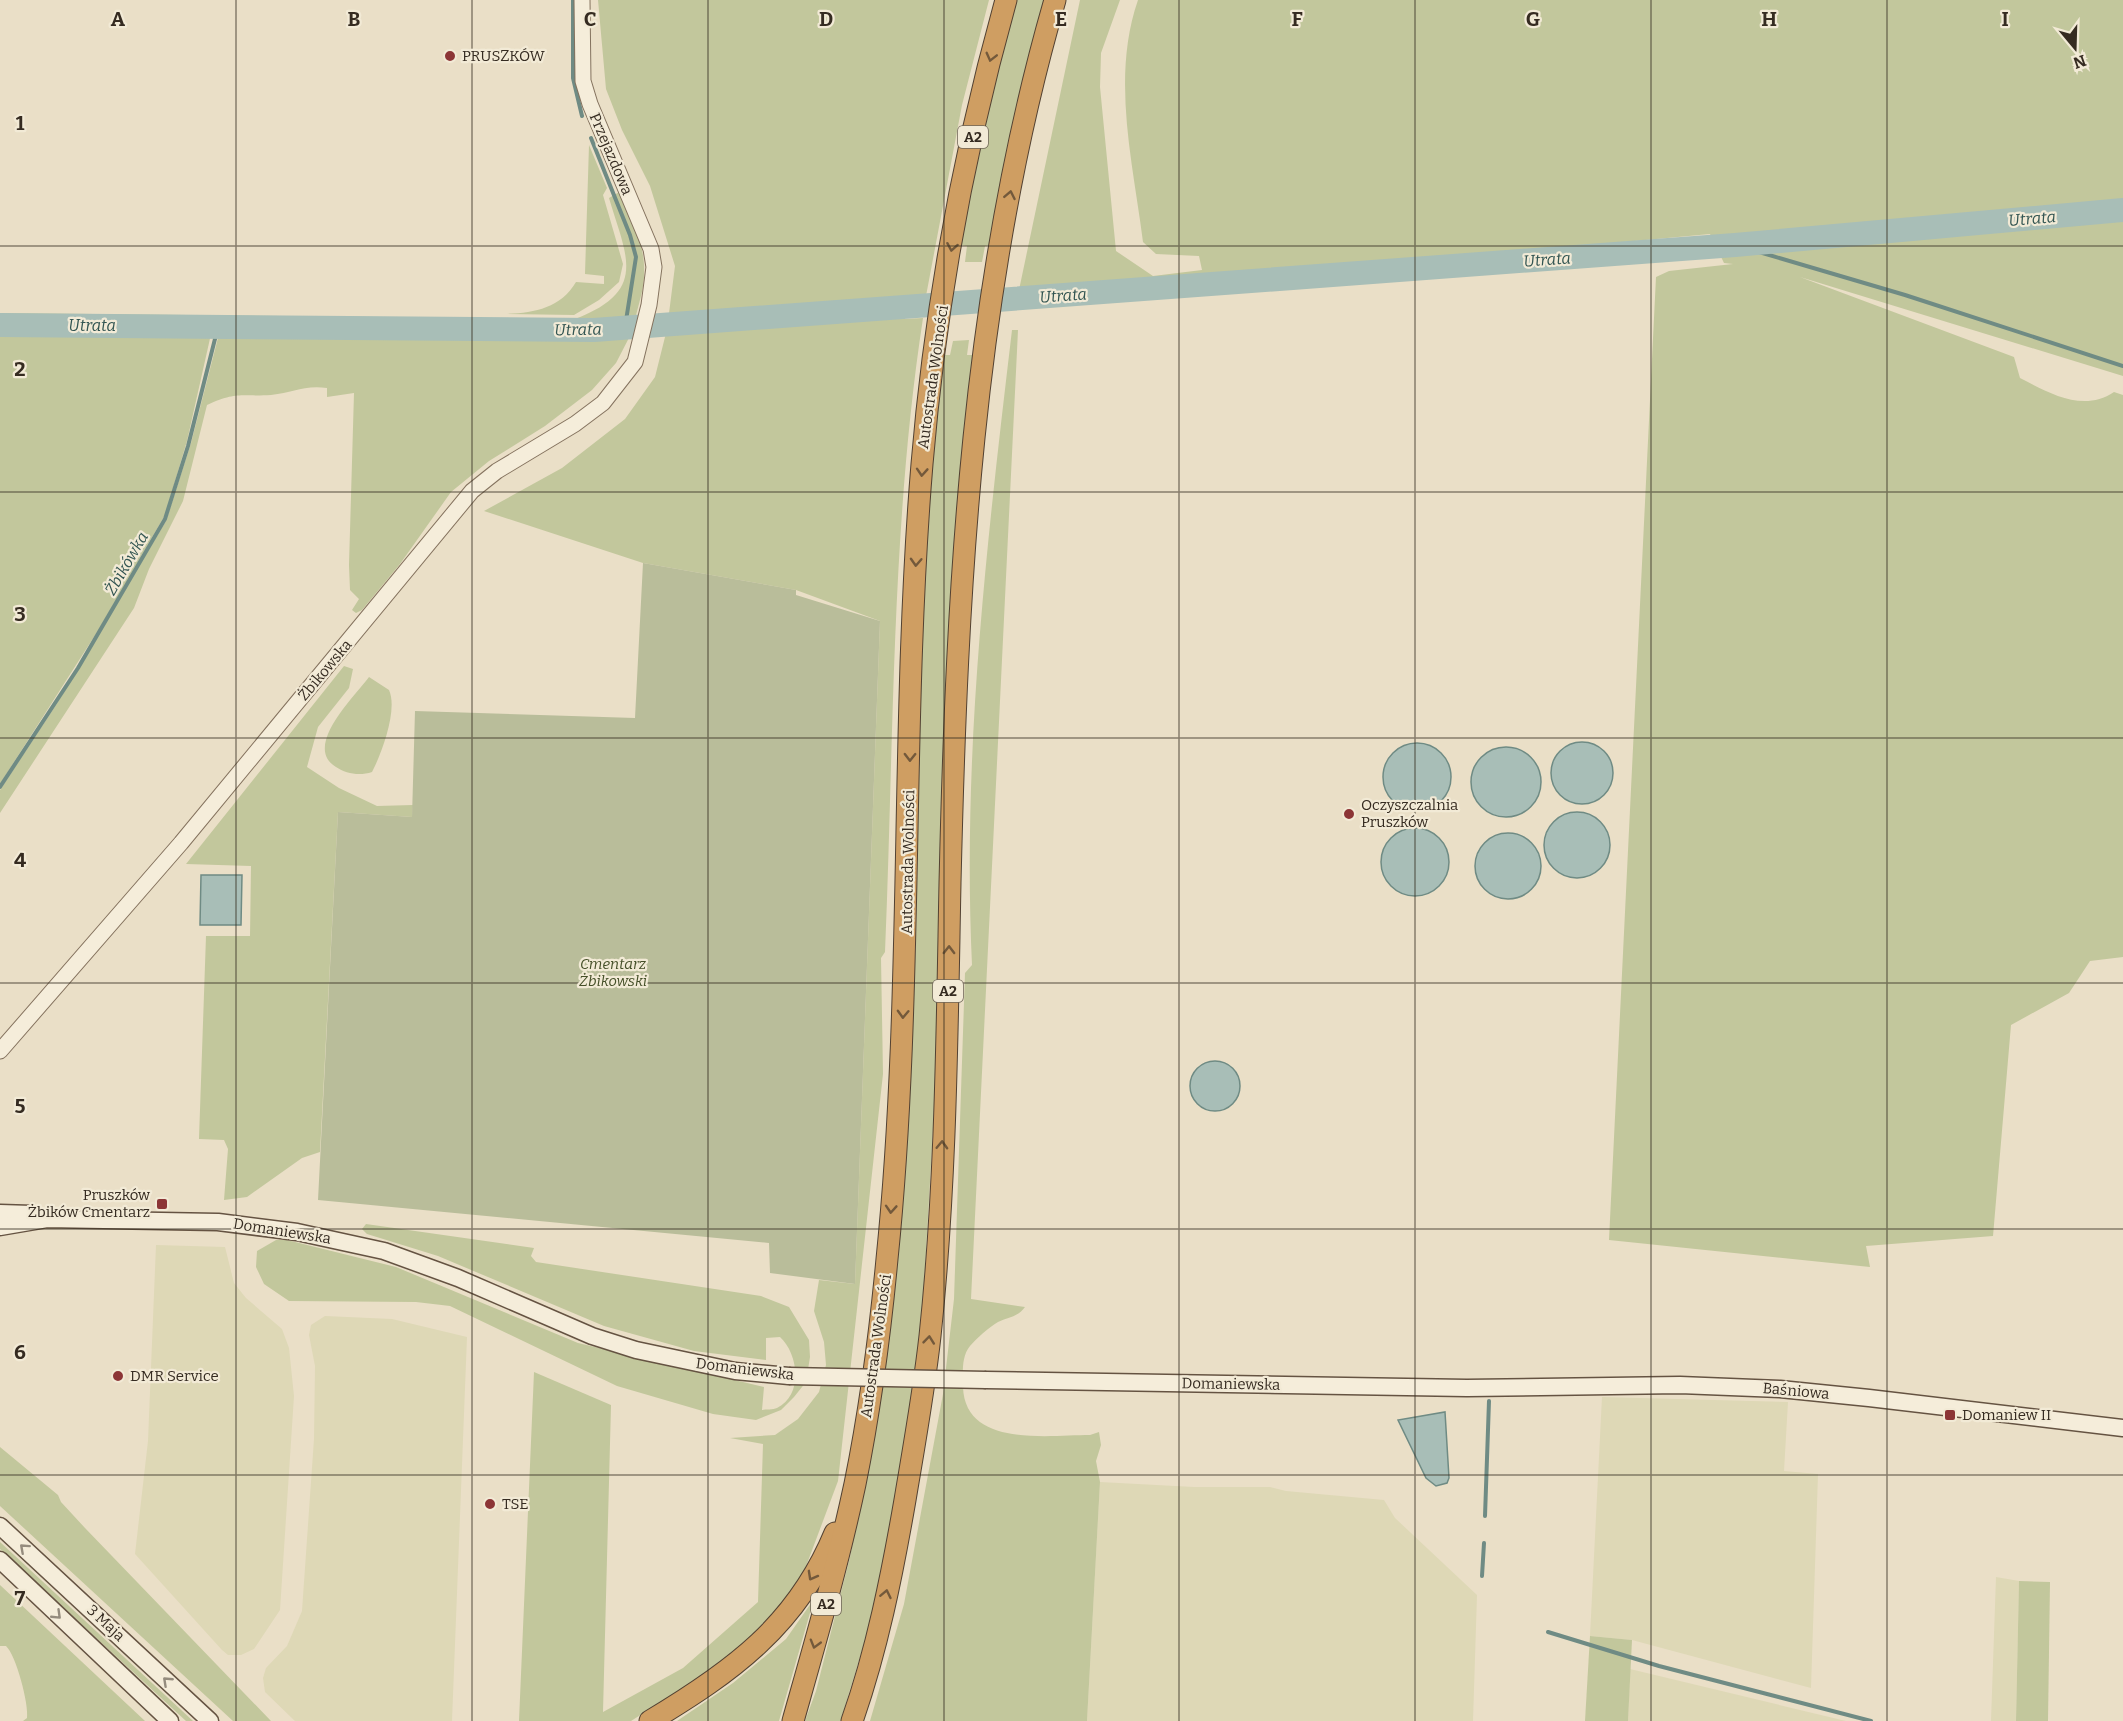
<svg xmlns="http://www.w3.org/2000/svg" width="2123" height="1721" viewBox="0 0 2123 1721" font-family="Bitter,serif">
  <style>
    .farmland { fill: #ded8b6 }
    .green { fill: #c2c79c }
    .cemetery { fill: #b9bd9a }
    .water { fill: #a8beb7; stroke: #6f8b84; stroke-width: 1.5 }
    .lines { fill: none; stroke-linecap: round; stroke-linejoin: round }
    .stream { stroke: #6f8b84; stroke-width: 4 }
    .river { stroke: #a8beb7; stroke-width: 24 }
    .tertiary-casing { stroke: #84725e; stroke-width: 17 }
    .secondary-casing { stroke: #655342; stroke-width: 19 }
    .motorway-casing { stroke: #524132; stroke-width: 23 }
    .tertiary { stroke: #f5edda; stroke-width: 15 }
    .secondary { stroke: #f5edda; stroke-width: 16 }
    .motorway { stroke: #cf9e62; stroke-width: 21 }
    .secondary-bridge-casing { stroke: #655342; stroke-width: 19; stroke-linecap: butt }
    .secondary-bridge { stroke: #f5edda; stroke-width: 16 }
    .oneway { stroke: #73593b }
    .oneway2 { stroke: #958c7e }
    .grid { fill: none; stroke: #352b21; stroke-width: 1.5; stroke-opacity: 0.55 }
    .poi-dot { fill: #8c3536; stroke: #f2ead6; stroke-width: 2 }
    .labels { text-anchor: middle; stroke-width: 4.5; stroke-linejoin: round; paint-order: stroke }
    .shield { fill: #f2ead6; stroke: #6e6457; stroke-width: 1.5 }
    .shield-label { font-size: 14px; font-weight: bold; fill: #352b21 }
    .poi-label { font-size: 15px; fill: #352b21; stroke: #f2ead6; text-anchor: start }
    .street-label { font-size: 15px; fill: #352b21; stroke: #f2ead6 }
    .park-label { font-size: 15px; font-style: italic; fill: #465029; stroke: #f2ead6 }
    .water-label { font-size: 16px; font-style: italic; fill: #315451; stroke: #f2ead6 }
    .grid-label { font-size: 20px; text-anchor: middle; font-weight: bold; fill: #352b21; stroke: #f2ead6; stroke-width: 4.5; stroke-linejoin: round; paint-order: stroke }
  </style>
  <rect width="100%" height="100%" fill="#eadfc7"/>
  <!-- farmland -->
  <g class="farmland">
    <polygon points="156,1245 225,1247 234,1283 246,1298 282,1329 289,1348 294,1396 280,1610 254,1649 241,1655 228,1655 222,1650 135,1554 148,1441"/>
    <polygon points="325,1316 392,1319 467,1337 452,1721 295,1721 265,1692 263,1678 266,1668 287,1646 302,1611 314,1439 315,1366 309,1335 311,1325"/>
    <polygon points="1602,1397 1788,1402 1784,1471 1818,1474 1811,1688 1632,1640 1590,1636"/>
    <polygon points="1100,1482 1194,1487 1270,1487 1286,1491 1384,1500 1395,1518 1477,1595 1473,1721 1087,1721"/>
    <polygon points="1996,1577 2019,1581 2016,1721 1991,1721"/>
    <polygon points="1630,1669 1846,1721 1628,1721"/>
  </g>
  <!-- green -->
  <g class="green">
    <path d="M598,0H989L962,105L926,296L906,298L905,319L923,318C891,527 894,740 885,952L881,958L883,1074L838,1481L802,1577L767,1625L730,1658L631,1721H519L534,1372L611,1405L603,1712L683,1668L758,1602L763,1444L730,1438L775,1435L798,1419L819,1392L826,1365L824,1342L814,1311L819,1280L855,1284L880,621L796,590L643,563L484,511L562,468L625,419L655,377L667,329L675,266L650,186L622,130L606,89Z"/>
    <polygon points="1014,0 1049,0 992,245 985,246 982,262 965,262 967,246 960,245 971,182"/>
    <path d="M1080,0H1120L1101,53L1100,87L1116,251L1153,276L1202,270L1199,256L1156,254L1143,242C1133,162 1111,78 1138,0H2123V376L1800,277L2014,357L2020,378C2049,393 2083,413 2114,392L2123,395V957L2090,961L2069,993L2011,1025L1993,1236L1866,1246L1870,1267L1609,1240L1656,277L1669,271L1733,264L1724,263L1710,234L1203,281L1019,290Z"/>
    <path d="M589,145L607,188L603,195L623,264L619,282L599,300L574,315L504,314C533,313 560,309 576,282L604,284V276L585,274Z"/>
    <path d="M621,191C633,220 646,246 644,278C643,292 638,306 635,320L545,324L0,320V313L575,319C649,291 626,256 609,198Z"/>
    <path d="M1012,330H1018L971,1299L1025,1307C1018,1317 1008,1317 998,1322C989,1327 976,1339 970,1346C961,1357 963,1373 963,1387C965,1448 1048,1435 1090,1435L1099,1432L1101,1445L1096,1461L1100,1482L1087,1721H870L904,1604L943,1394L954,1299L965,973L972,965C962,752 987,541 1012,330Z"/>
    <path d="M632,332L616,363L592,390L545,426L489,461L451,492L400,564L362,610L356,613L352,610L359,599L350,590L349,565L354,393L327,397V388C303,385 293,393 271,395C241,397 238,391 207,405L183,501L149,569L134,608L0,813V790L56,705L166,521L191,443L219,334L538,336Z"/>
    <polygon points="0,333 211,334 187,441 165,515 99,629 0,784"/>
    <polygon points="969,340 967,355 977,355 923,1305 912,1414 871,1621 842,1716 841,1721 805,1721 816,1691 850,1557 873,1441 907,1123 916,938 922,624 928,503 943,355 950,355 953,341"/>
    <polygon points="344,666 353,669 349,688 318,727 307,767 339,788 377,806 413,805 412,817 338,812 320,1152 302,1158 247,1197 224,1200 228,1149 224,1140 199,1139 206,936 250,936 251,866 186,864"/>
    <path d="M369,677L389,690C398,709 382,753 372,772C360,776 346,774 336,767C302,747 355,696 369,677Z"/>
    <path d="M366,1224L534,1248L531,1256L536,1262L761,1296L789,1307L809,1340L810,1357L806,1382L794,1397L781,1410L756,1420L713,1414L617,1386L450,1306L416,1302L289,1301L264,1284L256,1267L257,1251L276,1240H287L396,1267L578,1343L764,1387L762,1410C766,1409 773,1410 777,1408C804,1395 798,1353 780,1337L766,1338V1360L694,1351L604,1326L438,1256L367,1234L362,1229Z"/>
    <polygon points="0,1447 58,1495 61,1502 85,1528 271,1721 233,1721 0,1506"/>
    <polygon points="0,1542 193,1721 186,1721 0,1549"/>
    <polygon points="2019,1581 2050,1582 2048,1721 2016,1721"/>
    <path d="M0,1585L145,1721H23L27,1718C29,1704 16,1655 6,1646H0Z"/>
    <polygon points="814,1599 779,1721 677,1721 733,1683 786,1639"/>
    <polygon points="1590,1636 1632,1640 1628,1721 1585,1721"/>
  </g>
  <!-- cemetery -->
  <polygon class="cemetery" points="643,563 796,590 796,595 880,621 855,1284 770,1273 769,1243 318,1200 338,812 412,817 415,711 635,718"/>
  <!-- water -->
  <g class="water">
    <circle cx="1582" cy="773" r="31"/>
    <circle cx="1417" cy="777" r="34"/>
    <circle cx="1506" cy="782" r="35"/>
    <circle cx="1577" cy="845" r="33"/>
    <circle cx="1415" cy="862" r="34"/>
    <circle cx="1508" cy="866" r="33"/>
    <polygon points="201,875 242,875 241,925 200,925"/>
    <circle cx="1215" cy="1086" r="25"/>
    <polygon points="1445,1412 1449,1478 1447,1483 1436,1486 1426,1478 1398,1420"/>
  </g>
  <g class="lines">
    <!-- stream -->
    <g class="stream">
      <polyline points="573,0 573,78 582,116"/>
      <polyline points="591,138 630,235 636,257 625,327"/>
      <polyline points="1735,245 1905,295 2123,366"/>
      <polyline points="0,787 78,668 165,519 188,446 218,327"/>
      <polyline points="1485,1516 1489,1401"/>
      <polyline points="1482,1576 1484,1543"/>
      <polyline points="1548,1632 1659,1666 1871,1721"/>
    </g>
    <!-- river -->
    <polyline class="river" points="0,325 594,330 1735,245 2123,210"/>
    <defs>
      <polyline id="tertiary" points="0,1051 181,843 472,491 497,471 575,424 603,403 635,362 649,305 654,267 651,249 590,104 583,81 582,0"/>
      <g id="secondary">
        <polyline points="0,1213 32,1214"/>
        <polyline points="0,1227 47,1219 218,1222 297,1232 384,1251 458,1278 592,1336 636,1350 735,1371 789,1376"/>
        <polyline points="986,1380 1467,1388 1680,1385 1780,1389 1869,1398 2123,1428"/>
        <polyline points="0,1526 210,1721"/>
        <polyline points="0,1560 170,1721"/>
      </g>
      <g id="motorway">
        <path d="M650,1721C732,1672 797,1625 835,1533"/>
        <path d="M793,1721C815,1643 838,1564 855,1484C870,1410 880,1334 887,1259C914,995 900,729 922,464C935,308 964,150 1006,0"/>
        <path d="M852,1721C877,1650 892,1575 905,1500C914,1446 924,1391 930,1336C946,1186 947,1034 950,883C957,587 972,286 1055,0"/>
      </g>
    </defs>
    <!-- tertiary casing -->
    <use href="#tertiary" class="tertiary-casing"/>
    <!-- secondary casing -->
    <use href="#secondary" class="secondary-casing"/>
    <!-- motorway casing -->
    <use href="#motorway" class="motorway-casing"/>
    <!-- tertiary -->
    <use href="#tertiary" class="tertiary"/>
    <!-- secondary -->
    <use href="#secondary" class="secondary"/>
    <!-- motorway -->
    <use href="#motorway" class="motorway"/>
    <defs>
      <polyline id="secondary-bridge" points="789,1376 986,1380"/>
    </defs>
    <!-- secondary-bridge casing -->
    <use href="#secondary-bridge" class="secondary-bridge-casing"/>
    <!-- secondary-bridge -->
    <use href="#secondary-bridge" class="secondary-bridge"/>
  </g>
  <!-- one-way arrows -->
  <defs><path id="oneway-chevron" d="M-2-3.5L2.5 0L-2 3.5" fill="none" stroke-width="1.6" stroke-linecap="round" stroke-linejoin="round" transform="scale(1.5)"/></defs>
  <g class="oneway">
    <use href="#oneway-chevron" transform="translate(991 57) rotate(104)"/>
    <use href="#oneway-chevron" transform="translate(1010 195) rotate(-79)"/>
    <use href="#oneway-chevron" transform="translate(952 247) rotate(100)"/>
    <use href="#oneway-chevron" transform="translate(922 472) rotate(94)"/>
    <use href="#oneway-chevron" transform="translate(916 562) rotate(93)"/>
    <use href="#oneway-chevron" transform="translate(910 757) rotate(91)"/>
    <use href="#oneway-chevron" transform="translate(949 950) rotate(-89)"/>
    <use href="#oneway-chevron" transform="translate(903 1014) rotate(92)"/>
    <use href="#oneway-chevron" transform="translate(942 1145) rotate(-88)"/>
    <use href="#oneway-chevron" transform="translate(891 1209) rotate(94)"/>
    <use href="#oneway-chevron" transform="translate(929 1340) rotate(-84)"/>
    <use href="#oneway-chevron" transform="translate(812 1576) rotate(119)"/>
    <use href="#oneway-chevron" transform="translate(886 1594) rotate(-78)"/>
    <use href="#oneway-chevron" transform="translate(815 1644) rotate(106)"/>
  </g>
  <g class="oneway2">
    <use href="#oneway-chevron" transform="translate(24 1548) rotate(-138)"/>
    <use href="#oneway-chevron" transform="translate(57 1615) rotate(44)"/>
    <use href="#oneway-chevron" transform="translate(167 1681) rotate(-137)"/>
  </g>
  <!-- grid -->
  <path class="grid" d="M236,0V1721M472,0V1721M708,0V1721M944,0V1721M1179,0V1721M1415,0V1721M1651,0V1721M1887,0V1721M0,246H2123M0,492H2123M0,738H2123M0,983H2123M0,1229H2123M0,1475H2123"/>
  <!-- markers -->
  <g class="poi-dot">
    <circle cx="450" cy="56" r="6"/>
    <circle cx="1349" cy="814" r="6"/>
    <rect x="156" y="1198" width="12" height="12" rx="3"/>
    <circle cx="118" cy="1376" r="6"/>
    <rect x="1944" y="1409" width="12" height="12" rx="3"/>
    <circle cx="490" cy="1504" r="6"/>
  </g>
  <g class="labels">
    <!-- shield labels -->
    <g class="shield">
      <rect x="958" y="126" width="30" height="22" rx="4.5"/>
      <rect x="933" y="980" width="30" height="22" rx="4.5"/>
      <rect x="811" y="1593" width="30" height="22" rx="4.5"/>
    </g>
    <g class="shield-label">
      <text x="973" y="142">A2</text>
      <text x="948" y="996">A2</text>
      <text x="826" y="1609">A2</text>
    </g>
    <!-- poi labels -->
    <g class="poi-label">
      <text x="462" y="61">PRUSZKÓW</text>
      <text x="1361" y="810">Oczyszczalnia<tspan x="1361" dy="17">Pruszków</tspan></text>
      <text x="150" y="1200" text-anchor="end">Pruszków<tspan x="150" dy="17">Żbików Cmentarz</tspan></text>
      <text x="130" y="1381">DMR Service</text>
      <text x="1962" y="1420">Domaniew II</text>
      <text x="502" y="1509">TSE</text>
    </g>
    <!-- street labels -->
    <g class="street-label">
      <text transform="translate(611 154) rotate(67)" y="5">Przejazdowa</text>
      <text transform="translate(933 377) rotate(-82)" y="5">Autostrada Wolności</text>
      <text transform="translate(325 670) rotate(-50)" y="5">Żbikowska</text>
      <text transform="translate(908 862) rotate(-89)" y="5">Autostrada Wolności</text>
      <text transform="translate(282 1231) rotate(9)" y="5">Domaniewska</text>
      <text transform="translate(876 1346) rotate(-82)" y="5">Autostrada Wolności</text>
      <text transform="translate(745 1369) rotate(7)" y="5">Domaniewska</text>
      <text transform="translate(1231 1384) rotate(1)" y="5">Domaniewska</text>
      <text transform="translate(1796 1391) rotate(5)" y="5">Baśniowa</text>
      <text transform="translate(106 1623) rotate(43)" y="5">3 Maja</text>
    </g>
    <!-- park labels -->
    <g class="park-label">
      <text x="613" y="969">Cmentarz<tspan x="613" dy="17">Żbikowski</tspan></text>
    </g>
    <!-- water labels -->
    <g class="water-label">
      <text transform="translate(2032 218) rotate(-5)" y="6">Utrata</text>
      <text transform="translate(1547 259) rotate(-4)" y="6">Utrata</text>
      <text transform="translate(1063 295) rotate(-4)" y="6">Utrata</text>
      <text x="92" y="331">Utrata</text>
      <text transform="translate(578 329) rotate(-1)" y="6">Utrata</text>
      <text transform="translate(126 563) rotate(-60)" y="6">Żbikówka</text>
    </g>
  </g>
  <g class="grid-label">
    <text x="118" y="26">A</text>
    <text x="354" y="26">B</text>
    <text x="590" y="26">C</text>
    <text x="826" y="26">D</text>
    <text x="1061" y="26">E</text>
    <text x="1297" y="26">F</text>
    <text x="1533" y="26">G</text>
    <text x="1769" y="26">H</text>
    <text x="2005" y="26">I</text>
    <text x="20" y="130">1</text>
    <text x="20" y="376">2</text>
    <text x="20" y="621">3</text>
    <text x="20" y="867">4</text>
    <text x="20" y="1113">5</text>
    <text x="20" y="1359">6</text>
    <text x="20" y="1605">7</text>
  </g>
  <!-- north arrow -->
  <g transform="translate(2075 48) rotate(161)" stroke="#f2ead6" stroke-width="4.5" paint-order="stroke">
  <path d="M0-4.5L10 22L0 15L-10 22Z" fill="#352b21"/>
  <text y="-9" font-size="16" font-weight="bold" text-anchor="middle" fill="#352b21">N</text>
  </g>
</svg>
